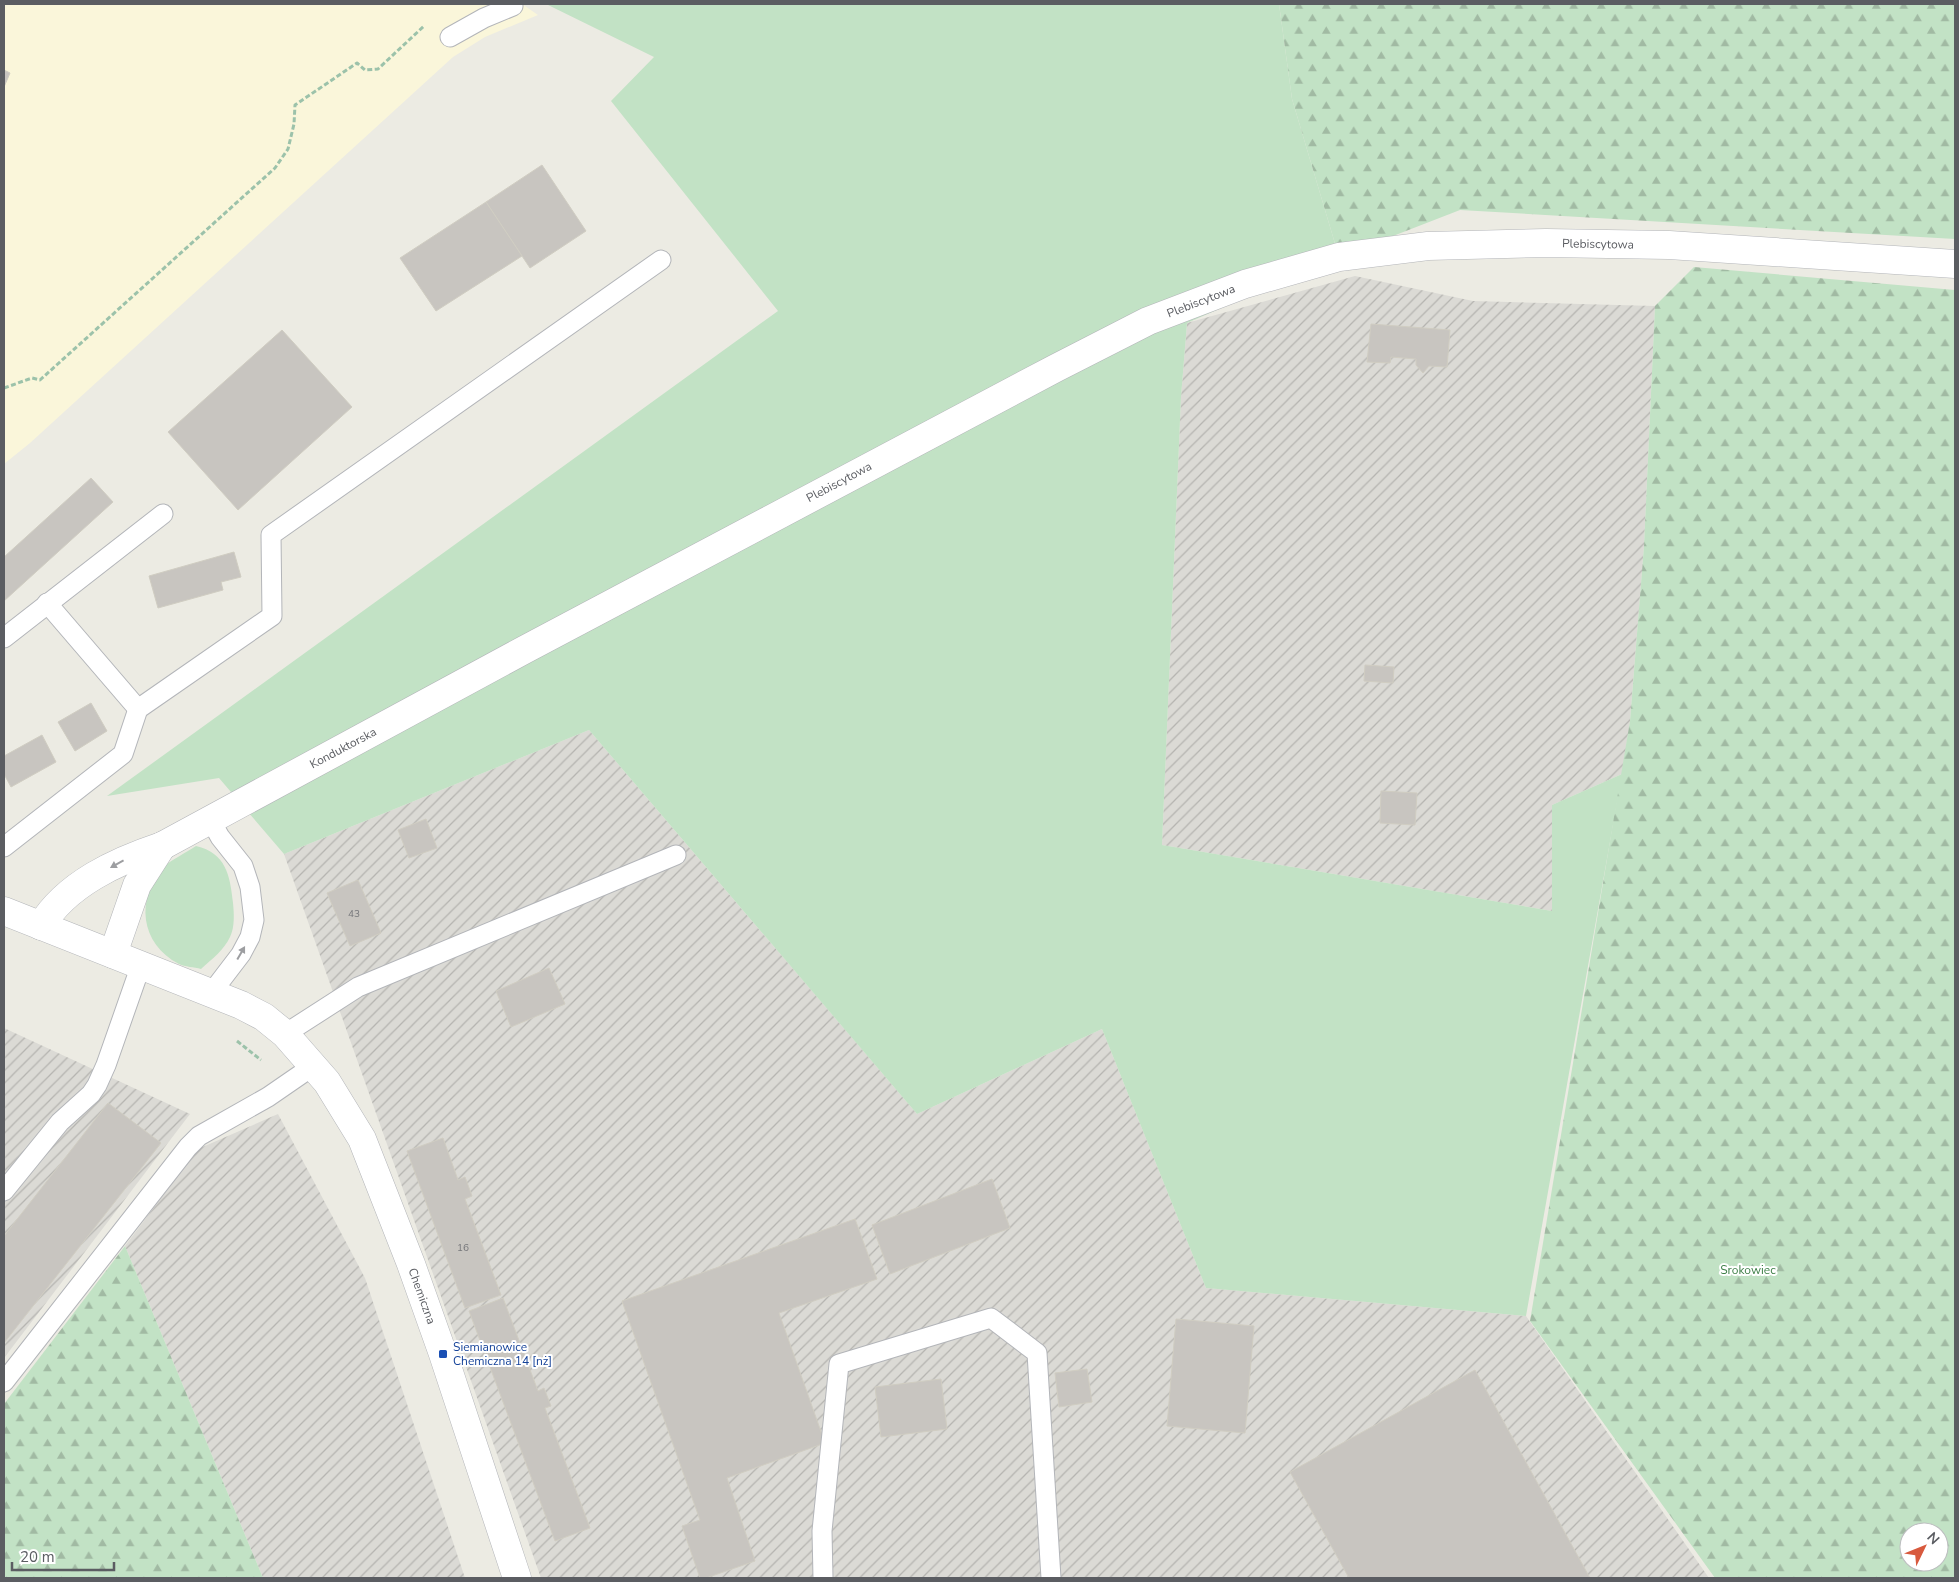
<svg xmlns="http://www.w3.org/2000/svg" width="1959" height="1582" viewBox="0 0 1959 1582" font-family="'Nunito Sans',sans-serif">
  <style>
    .commercial { fill: #faf6da }
    .industrial { fill: url(#industrial-furrows) }
    .green { fill: #c2e2c5 }
    .forest { fill: url(#forest-firs); fill-rule: evenodd }
    .building { fill: #c8c5c0; stroke: #d0cdc2 }
    .lines { fill: none; stroke-linecap: round; stroke-linejoin: round }
    .service-casing { stroke: #b3b5b9; stroke-width: 21 }
    .minor-casing { stroke: #b3b5b9; stroke-width: 29 }
    .path { stroke: #9cc2aa; stroke-width: 3; stroke-dasharray: 5 2.5; stroke-linecap: butt }
    .service { stroke: #fff; stroke-width: 19 }
    .minor { stroke: #fff; stroke-width: 28 }
    .oneway { fill: #9d9ea1 }
    .transit-dot { fill: #1a4fb4; stroke: #fff; stroke-width: 2 }
    .labels { text-anchor: middle; stroke-width: 4; stroke-linejoin: round; paint-order: stroke }
    .number-label { font-size: 10px; fill: #76777a }
    .street-label { font-size: 12px; fill: #5b5d62; stroke: #fff }
    .park-label { font-size: 12px; fill: #3d7f47; stroke: #fff }
    .transit-label { font-size: 12px; fill: #164399; stroke: #fff; text-anchor: start }
  </style>
  <defs>
    <pattern id="industrial-furrows" width="10" height="10" patternUnits="userSpaceOnUse" patternTransform="scale(1.25)"><rect width="10" height="10" fill="#dbdad5"/><path d="M-1 1l2-2M0 10L10 0M9 11l2-2" fill="none" stroke="#b5b4b0"/></pattern>
    <pattern id="forest-firs" width="22" height="20" patternUnits="userSpaceOnUse" patternTransform="scale(1.25)"><rect width="22" height="20" fill="#c2e2c5"/><path d="M5 1l3.5 6h-7zM16 11l3.5 6h-7z" fill="#a1baa3"/></pattern>
  </defs>
  <rect width="100%" height="100%" fill="#ecebe3"/>
  <!-- commercial -->
  <polygon class="commercial" points="4,4 522,4 538,15 485,37 453,57 30,443 4,464"/>
  <!-- industrial -->
  <g class="industrial">
    <polygon points="1355,276 1473,301 1655,306 1644,546 1630,721 1622,774 1552,805 1552,911 1162,845 1181,397 1187,323"/>
    <polygon points="589,730 917,1114 1102,1029 1206,1288 1526,1316 1709,1578 541,1578 284,854"/>
    <polygon points="4,1028 190,1114 4,1358"/>
    <polygon points="278,1114 365,1278 465,1578 263,1578 125,1246 198,1149"/>
  </g>
  <!-- green -->
  <g class="green">
    <polygon points="546,4 1279,4 1292,99 1339,257 1187,323 1181,397 1162,845 1552,911 1552,805 1622,774 1526,1316 1206,1288 1102,1029 917,1114 589,730 284,854 219,778 107,796 778,311 611,101 654,57"/>
    <path d="M196,846C226,853 230,875 233,903C234,913 235,927 230,937C224,950 212,959 201,969C194,967 185,967 179,964C140,944 135,898 164,867C172,859 186,853 196,846Z"/>
  </g>
  <!-- forest -->
  <g class="forest">
    <polygon points="1279,4 1955,4 1955,239 1460,210 1339,257 1292,99"/>
    <path d="M1694,267L1955,290V1578H1715L1530,1321L1630,721L1644,546L1655,306ZM1909,1532H1939V1562H1909Z"/>
    <polygon points="125,1246 263,1578 4,1578 4,1404"/>
  </g>
  <!-- building -->
  <g class="building">
    <polygon points="4,70 10,73 4,87"/>
    <polygon points="542,165 586,231 530,268 486,202"/>
    <polygon points="486,202 522,256 436,311 400,258"/>
    <polygon points="1371,324 1450,330 1447,367 1429,366 1423,373 1416,365 1416,359 1391,357 1390,363 1367,362"/>
    <polygon points="282,330 352,407 238,510 168,432"/>
    <polygon points="91,478 113,502 4,601 4,557"/>
    <polygon points="234,552 241,577 221,582 223,590 158,608 149,576"/>
    <polygon points="1365,665 1394,667 1393,683 1364,681"/>
    <polygon points="91,703 107,731 75,751 58,722"/>
    <polygon points="42,735 56,762 11,787 4,774 4,756"/>
    <polygon points="1381,791 1417,793 1415,825 1380,823"/>
    <polygon points="426,819 437,848 409,858 398,830"/>
    <polygon points="358,880 381,933 350,946 327,893"/>
    <polygon points="549,968 565,1004 511,1027 496,991"/>
    <polygon points="108,1103 161,1143 4,1343 4,1236"/>
    <polygon points="443,1138 458,1180 465,1177 472,1196 465,1199 501,1295 465,1308 407,1151"/>
    <polygon points="992,1179 1010,1228 890,1274 872,1225"/>
    <polygon points="855,1219 877,1279 779,1313 825,1443 727,1478 755,1561 706,1578 700,1578 682,1526 700,1520 622,1301"/>
    <polygon points="503,1298 538,1391 544,1388 551,1406 545,1408 590,1528 555,1541 469,1311"/>
    <polygon points="1176,1319 1254,1326 1245,1433 1167,1426"/>
    <polygon points="1087,1369 1092,1402 1059,1407 1055,1373"/>
    <polygon points="1475,1370 1590,1578 1349,1578 1290,1472"/>
    <polygon points="941,1379 947,1429 881,1437 875,1387"/>
  </g>
  <g class="lines">
    <defs>
      <g id="service">
        <polyline points="450,37 484,18 513,6"/>
        <polyline points="47,603 138,709"/>
        <polyline points="4,638 163,514"/>
        <polyline points="210,819 220,837 243,866 250,887 254,920 250,937 241,954 212,992"/>
        <polyline points="4,847 123,754 138,709 272,616 271,535 661,260"/>
        <polyline points="285,1034 358,987 676,855"/>
        <polyline points="4,1191 60,1122 91,1094 97,1085 106,1065 141,965"/>
        <polyline points="4,1382 188,1147 199,1136 268,1097 313,1066"/>
        <polyline points="823,1578 822,1531 839,1364 991,1318 1037,1353 1051,1578"/>
      </g>
      <g id="minor">
        <polyline points="4,911 241,1005 264,1017 285,1034 327,1082 362,1139 411,1264 443,1354 517,1578"/>
        <path d="M41,926C66,884 117,861 162,846L524,650L1056,368L1148,321L1245,284L1339,257L1428,246L1546,243L1669,245L1955,264"/>
        <polyline points="113,954 137,885 162,846"/>
      </g>
    </defs>
    <!-- service casing -->
    <use href="#service" class="service-casing"/>
    <!-- minor casing -->
    <use href="#minor" class="minor-casing"/>
    <!-- path -->
    <g class="path">
      <polyline points="4,388 32,378 40,380 275,168 288,149 294,124 295,105 357,63 365,70 378,69 424,26"/>
      <polyline points="237,1041 261,1060"/>
    </g>
    <!-- service -->
    <use href="#service" class="service"/>
    <!-- minor -->
    <use href="#minor" class="minor"/>
  </g>
  <!-- one-way arrows -->
  <defs><path id="oneway-solid" d="M-6-.8H1V-3.2L6.5 0L1 3.2V.8H-6Z" transform="scale(1.25)"/></defs>
  <g class="oneway">
    <use href="#oneway-solid" transform="translate(117 864) rotate(151)"/>
    <use href="#oneway-solid" transform="translate(241 953) rotate(-60)"/>
  </g>
  <!-- markers -->
  <rect class="transit-dot" x="438" y="1349" width="10" height="10" rx="2.5"/>
  <g class="labels">
    <!-- number labels -->
    <g class="number-label">
      <text x="354" y="917">43</text>
      <text x="463" y="1251">16</text>
    </g>
    <!-- street labels -->
    <g class="street-label">
      <text transform="translate(1598 244) rotate(1)" y="4">Plebiscytowa</text>
      <text transform="translate(1201 301) rotate(-21)" y="4">Plebiscytowa</text>
      <text transform="translate(839 482) rotate(-28)" y="4">Plebiscytowa</text>
      <text transform="translate(343 748) rotate(-28)" y="4">Konduktorska</text>
      <text transform="translate(422 1296) rotate(70)" y="4">Chemiczna</text>
    </g>
    <!-- park labels -->
    <g class="park-label">
      <text x="1748" y="1274">Srokowiec</text>
    </g>
    <!-- transit labels -->
    <g class="transit-label">
      <text x="453" y="1351">Siemianowice<tspan x="453" dy="14">Chemiczna 14 [nż]</tspan></text>
    </g>
  </g>
  <!-- border -->
  <rect width="1959" height="1582" fill="none" stroke="#5b5d62" stroke-width="10"/>
  <!-- north arrow -->
  <g transform="translate(1924 1547) rotate(47)"><circle r="24" fill="#ffffff" stroke="#bdbec0"/>
  <path d="M0-4L9 19L0 12L-9 19Z" fill="#d85a3e"/>
  <text y="-8" font-size="14" font-weight="bold" text-anchor="middle" fill="#5b5d62">N</text>
  </g>
  <!-- scale -->
  <path d="M12 1562v8h102v-8" fill="none" stroke="#5b5d62" stroke-width="2.5"/>
  <text x="20" y="1562" font-size="15" fill="#5b5d62" stroke="#ffffff" stroke-width="4" paint-order="stroke">20 m</text>
</svg>
